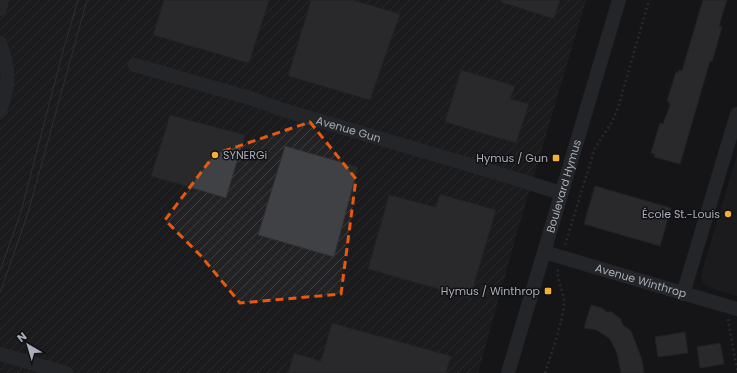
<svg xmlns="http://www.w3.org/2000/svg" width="737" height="373" viewBox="0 0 737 373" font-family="Poppins,sans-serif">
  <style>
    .built { fill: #222225 }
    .industrial { fill: url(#industrial-furrows) }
    .building { fill: #404145; stroke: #303034 }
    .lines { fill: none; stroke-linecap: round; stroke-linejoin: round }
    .path { stroke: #3d3f44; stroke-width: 2.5; stroke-dasharray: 2 3; stroke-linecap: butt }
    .minor { stroke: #37383d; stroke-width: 14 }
    .tram { stroke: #4a4c52; stroke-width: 1 }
    .marked { fill: none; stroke: #e8590c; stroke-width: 3; stroke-dasharray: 8 5; stroke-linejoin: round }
    .poi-dot { fill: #f2b134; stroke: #111113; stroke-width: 1.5 }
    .labels { text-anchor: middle; stroke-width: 3; stroke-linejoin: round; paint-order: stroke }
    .street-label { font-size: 11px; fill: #a8adb8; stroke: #111113 }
    .poi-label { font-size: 11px; fill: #a8adb8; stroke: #111113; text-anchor: end }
  </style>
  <defs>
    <pattern id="industrial-furrows" width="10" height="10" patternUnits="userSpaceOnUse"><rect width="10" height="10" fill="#222225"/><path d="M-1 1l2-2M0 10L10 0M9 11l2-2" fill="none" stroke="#3f3f43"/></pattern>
  </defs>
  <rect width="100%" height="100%" fill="#161618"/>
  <!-- built -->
  <polygon class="built" points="737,155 737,296 710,288 704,284 702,279 702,272"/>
  <!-- industrial -->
  <polygon class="industrial" points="0,0 586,0 518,229 478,373 0,373"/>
  <!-- building -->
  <g class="building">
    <polygon points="164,0 269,0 249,63 153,35"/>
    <polygon points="311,0 353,0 400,14 370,100 288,76"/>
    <polygon points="501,0 560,0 554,19 501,2"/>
    <polygon points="703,0 727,0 719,26 722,27 712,62 710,61 680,164 654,157 655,154 651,153 660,123 663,124 670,105 669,102 667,101 676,72 678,73 679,70 682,71"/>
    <polygon points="461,70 515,86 510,99 529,104 516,143 445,122"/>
    <polygon points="170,115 245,135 226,198 151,176"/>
    <polygon points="285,146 358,167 334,257 258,235"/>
    <polygon points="595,186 671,208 660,246 584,224"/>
    <polygon points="440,194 496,210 470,298 368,269 389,195 436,207"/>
    <polygon points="591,305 602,308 608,313 610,311 621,319 623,325 631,331 642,360 644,373 621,373 617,353 610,339 597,330 584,328"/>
    <polygon points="332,323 451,356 446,373 288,373 294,353 321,361"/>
    <polygon points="685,332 688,353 658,357 655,337"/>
    <polygon points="720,343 724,364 700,368 697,347"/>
  </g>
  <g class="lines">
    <!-- path -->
    <g class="path">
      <polyline points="565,245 595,148 612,122 618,108 649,0"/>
      <polyline points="728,319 737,370"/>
      <path d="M545,373C551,353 563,323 564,303C564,291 556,280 558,269"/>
    </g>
    <!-- minor -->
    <g class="minor">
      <polyline points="0,9 2,0"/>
      <path d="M0,43C10,71 10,82 0,111"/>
      <path id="s1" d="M135,65L250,98L280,109L494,172L561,193"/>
      <path id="s2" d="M544,252L737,309"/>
      <polyline points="683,294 737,114"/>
      <polyline points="0,354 66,373"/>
      <path id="s3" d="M508,373L619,0"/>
    </g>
    <!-- tram -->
    <g class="tram">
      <polyline points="0,271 21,212 63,51 78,0"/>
      <polyline points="0,293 28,213 87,0"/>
    </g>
  </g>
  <!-- marked area -->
  <path d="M0 0H737V373H0ZM310,122L356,179L341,294L240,303L201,256L165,220L215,154Z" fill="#161618" fill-opacity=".55" fill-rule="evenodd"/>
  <path class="marked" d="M310,122L356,179L341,294L240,303L201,256L165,220L215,154Z"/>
  <!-- markers -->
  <g class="poi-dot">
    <circle cx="215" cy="155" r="4"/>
    <rect x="552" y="154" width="8" height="8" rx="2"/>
    <circle cx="728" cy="214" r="4"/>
    <rect x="544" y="287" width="8" height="8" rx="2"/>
  </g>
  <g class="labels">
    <!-- street labels -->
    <g class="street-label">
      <text dy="4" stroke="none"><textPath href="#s1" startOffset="223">Avenue Gun</textPath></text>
      <text dy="4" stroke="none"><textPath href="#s3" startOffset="195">Boulevard Hymus</textPath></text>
      <text dy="4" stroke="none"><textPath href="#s2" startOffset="101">Avenue Winthrop</textPath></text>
    </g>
    <!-- poi labels -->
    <g class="poi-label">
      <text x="223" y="159" text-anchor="start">SYNERGi</text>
      <text x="548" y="162">Hymus / Gun</text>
      <text x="720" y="218">École St.-Louis</text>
      <text x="540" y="295">Hymus / Winthrop</text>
    </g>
  </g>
  <!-- north arrow -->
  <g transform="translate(28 345) rotate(322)" stroke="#111113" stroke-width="3" paint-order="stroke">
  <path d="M0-3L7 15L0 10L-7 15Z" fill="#a8adb8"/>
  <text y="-6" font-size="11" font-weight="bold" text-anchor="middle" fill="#a8adb8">N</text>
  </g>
</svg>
